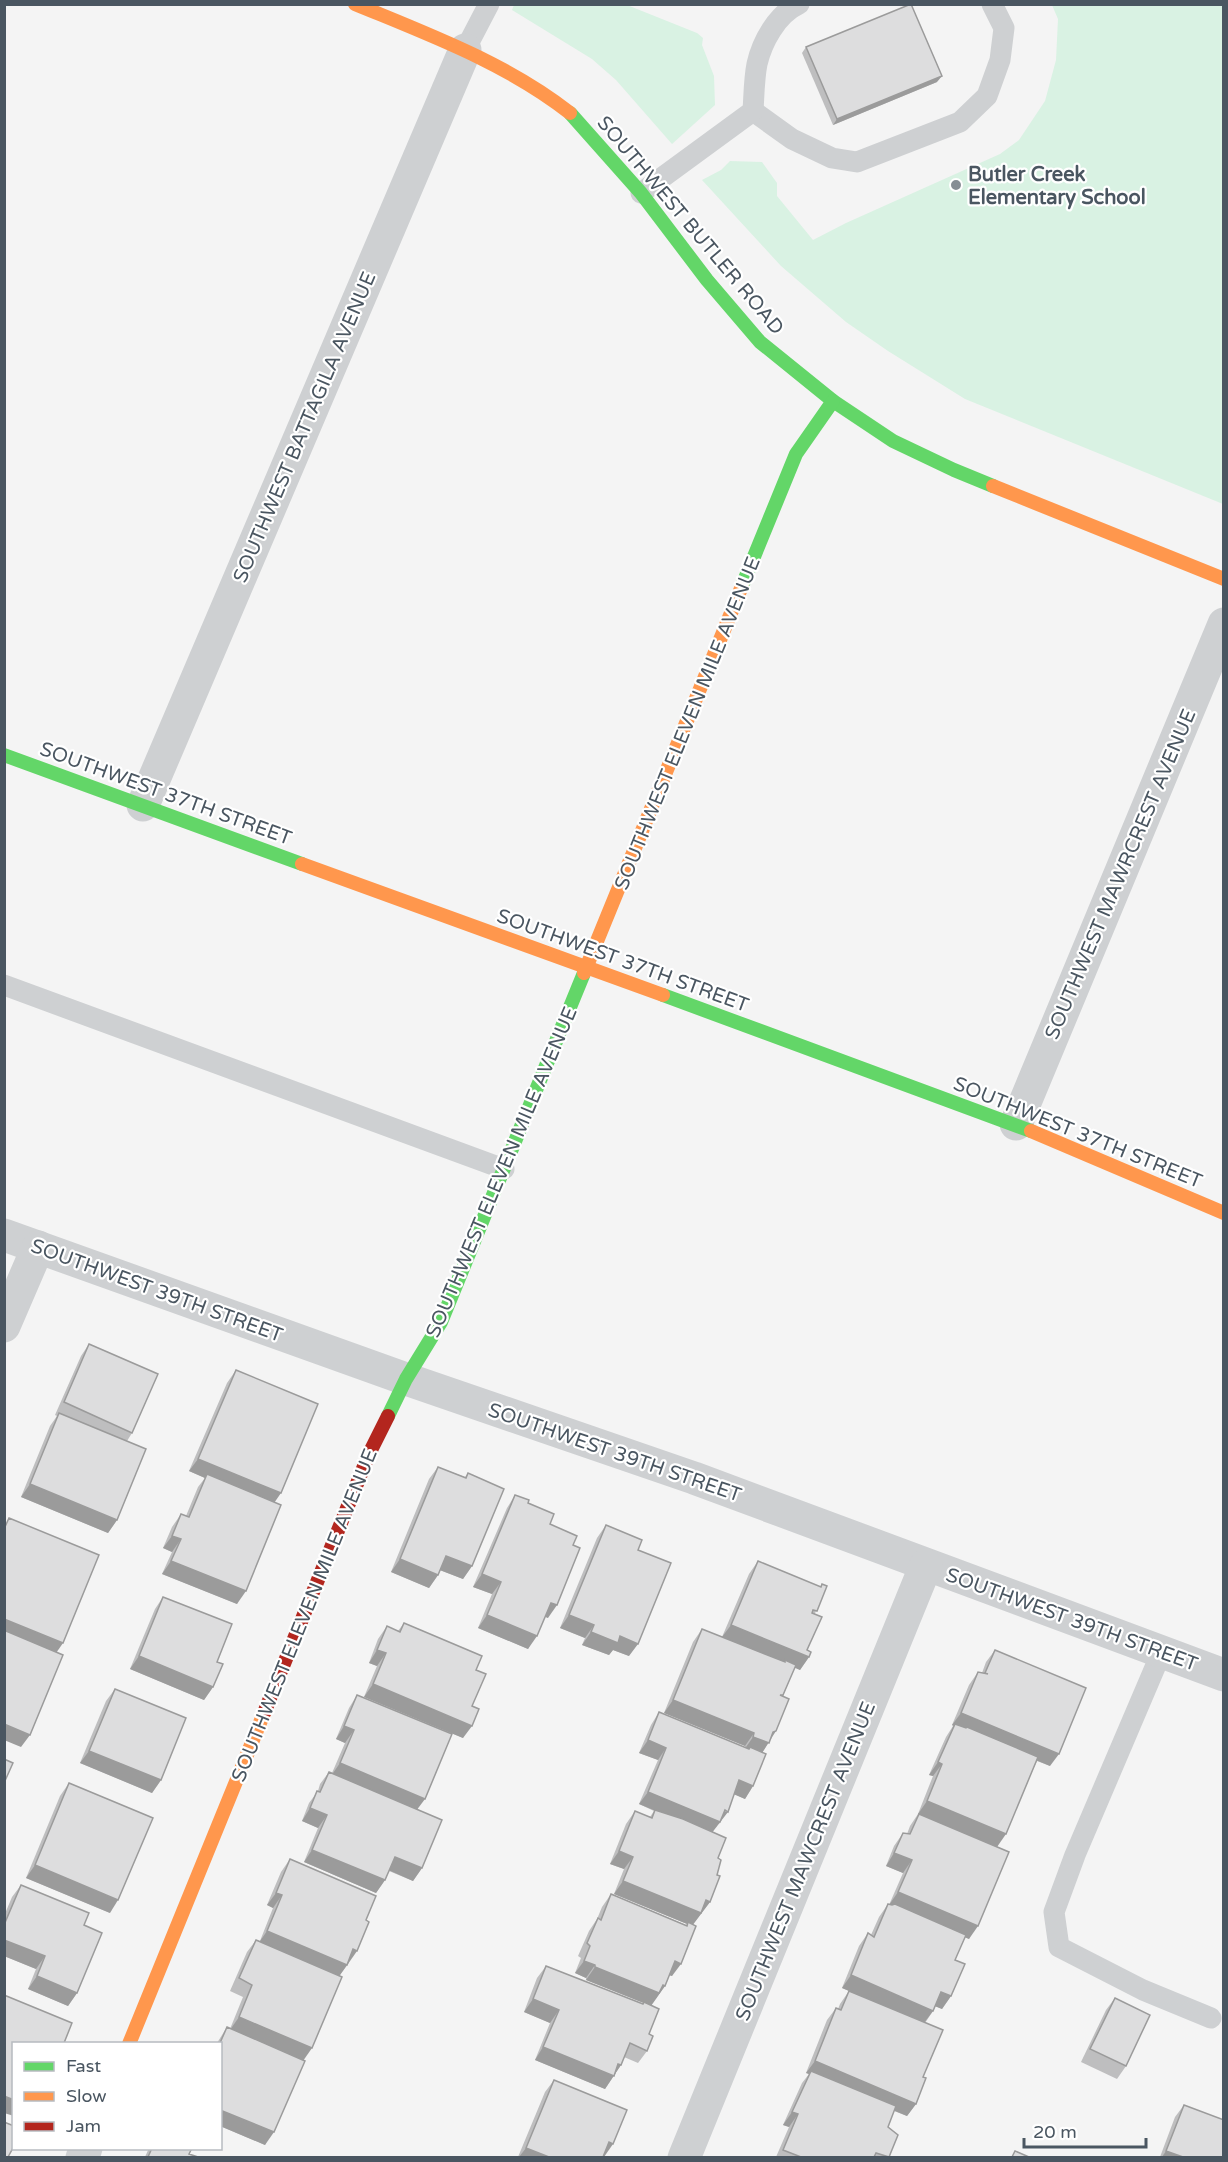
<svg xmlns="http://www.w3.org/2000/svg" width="1228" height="2162" viewBox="0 0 1228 2162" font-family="'Varela Round',sans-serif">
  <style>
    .green { fill: #d9f2e3 }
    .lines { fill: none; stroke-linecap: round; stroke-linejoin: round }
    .lane { stroke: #ced0d2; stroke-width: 21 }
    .street { stroke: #ced0d2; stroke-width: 33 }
    .fast { stroke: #63d668; stroke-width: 14 }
    .slow { stroke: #ff974d; stroke-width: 14 }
    .jam { stroke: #b3261e; stroke-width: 14 }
    .wall { fill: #bebebf }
    .shaded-wall { fill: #9b9b9b }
    .building { fill: #ddddde; stroke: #9b9b9b; stroke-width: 1.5 }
    .poi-dot { fill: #868d94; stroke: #fff; stroke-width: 2 }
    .labels { text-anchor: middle; stroke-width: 4.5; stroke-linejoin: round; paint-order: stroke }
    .poi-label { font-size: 20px; font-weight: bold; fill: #4a5661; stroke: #fff; text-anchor: start }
    .street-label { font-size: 20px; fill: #4a5661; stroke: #fff }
  </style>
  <rect width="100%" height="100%" fill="#f4f4f4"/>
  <!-- green -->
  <g class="green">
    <polygon points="514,5 627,5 697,33 703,38 702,45 714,76 715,105 672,144 616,80 592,59 512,10"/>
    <polygon points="1052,5 1223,5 1223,504 965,399 888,351 846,322 781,266 702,180 721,170 730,161 762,162 777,183 777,196 813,240 846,223 1000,154 1019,140 1045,101 1056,60 1058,19"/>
  </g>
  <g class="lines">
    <!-- lane -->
    <g class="lane">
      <polyline points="465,50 489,4"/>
      <polyline points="753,111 792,139 832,158 857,162 960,122 987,96 1000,60 1004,28 992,4"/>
      <path d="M641,193L753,111C754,96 754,79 757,64C762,42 777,14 799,4"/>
      <polyline points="4,985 504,1169"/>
      <polyline points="1162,1651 1075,1855 1054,1912 1059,1947 1143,1990 1211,2018"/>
    </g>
    <!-- street -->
    <g class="street">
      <polyline points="143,805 465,50"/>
      <polyline points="1016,1124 1224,624"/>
      <polyline points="4,1235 406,1379 694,1478 1224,1675"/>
      <polyline points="4,1326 38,1247"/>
      <polyline points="82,2158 86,2148"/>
      <polyline points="684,2158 926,1565"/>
    </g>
    <!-- fast -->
    <g class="fast">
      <polyline points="570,113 641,193 707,280 760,342 833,401 893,441 954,470 993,486"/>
      <polyline points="742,586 796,454 833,401"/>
      <polyline points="4,755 302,864"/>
      <polyline points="663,995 1031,1131"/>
      <polyline points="388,1416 406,1379 441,1322 584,973"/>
    </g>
    <!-- slow -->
    <g class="slow">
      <path d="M355,4C430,35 506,63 570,113"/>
      <polyline points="993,486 1224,579"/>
      <polyline points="302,864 663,995"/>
      <polyline points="584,973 742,586"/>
      <polyline points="1031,1131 1224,1213"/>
      <polyline points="129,2044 264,1713"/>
    </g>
    <!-- jam -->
    <polyline class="jam" points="264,1713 369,1454 388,1416"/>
  </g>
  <!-- wall -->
  <g class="wall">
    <polygon points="806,47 937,82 833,125 802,53"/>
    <polygon points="89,1344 132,1433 127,1441 117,1520 108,1533 21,1497 50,1426 57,1416 55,1415 81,1356"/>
    <polygon points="236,1370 275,1503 237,1604 162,1574 172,1552 163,1548 172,1527 181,1514 186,1516 198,1487 205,1478 189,1471 227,1383"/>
    <polygon points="438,1467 465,1477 468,1473 472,1566 463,1579 440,1570 438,1575 429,1588 391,1572 429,1479"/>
    <polygon points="515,1495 528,1503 550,1524 548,1618 545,1617 528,1649 478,1628 492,1594 473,1587 507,1508"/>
    <polygon points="606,1525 638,1550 629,1656 613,1650 609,1655 582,1645 585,1638 560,1628 597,1538"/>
    <polygon points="758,1561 820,1587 822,1584 815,1614 807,1650 809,1657 800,1670 795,1667 783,1696 770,1740 762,1753 753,1786 745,1799 734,1794 719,1824 718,1824 712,1832 718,1858 710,1902 693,1924 672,1976 669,1975 665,1986 651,2005 647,2051 638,2063 624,2057 621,2065 605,2089 535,2060 550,2023 524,2012 537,1978 546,1966 643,2004 644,2003 586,1980 586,1978 575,1973 581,1958 578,1956 589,1931 597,1919 602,1907 611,1894 686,1925 687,1924 614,1894 624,1869 610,1864 626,1824 635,1811 650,1817 654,1811 639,1804 658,1760 639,1753 651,1725 659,1712 745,1748 745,1746 664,1713 693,1642 702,1629 722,1637 749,1574"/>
    <polygon points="163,1597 217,1662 213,1687 204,1700 130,1669 155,1609"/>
    <polygon points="404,1623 476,1670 472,1706 463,1738 364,1697 377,1666 369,1663 378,1639 387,1626 398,1631"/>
    <polygon points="995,1650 1050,1766 1037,1761 997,1846 969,1939 965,1937 955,1960 951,1996 942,2009 935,2006 933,2011 925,2023 923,2077 916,2104 907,2116 894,2111 888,2127 889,2157 776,2157 789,2127 783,2125 802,2083 809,2074 806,2073 827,2020 836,2008 838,2009 840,2004 849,1991 871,2000 842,1988 859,1946 868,1933 871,1935 879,1917 888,1904 889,1905 903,1873 886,1866 894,1846 903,1833 907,1834 910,1826 918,1814 933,1776 929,1775 946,1737 953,1726 952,1725 969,1685 978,1672 982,1673 986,1662"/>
    <polygon points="115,1689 161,1780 152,1793 80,1763 106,1701"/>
    <polygon points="357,1695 418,1809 422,1868 413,1881 389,1871 385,1880 376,1893 304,1862 318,1828 302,1821 309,1803 318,1791 320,1784 329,1772 332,1773 345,1743 336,1739 349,1708"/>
    <polygon points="69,1783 110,1913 26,1878 60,1796"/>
    <polygon points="290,1859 348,1964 339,1976 303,2060 265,2145 220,2126 220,2043 217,2043 227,2027 230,2029 243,1997 230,1991 247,1952 256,1940 260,1941 273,1908 267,1905 281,1872"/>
    <polygon points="21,1885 84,1925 77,1993 68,2006 28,1989 36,1969 4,1956 4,1916 12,1897"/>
    <polygon points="1115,1998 1126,2066 1117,2079 1081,2062 1106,2010"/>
    <polygon points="554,2080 604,2157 603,2156 603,2157 518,2157 545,2092"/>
    <polygon points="1184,2105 1224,2157 1160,2157 1175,2117"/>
    <polygon points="149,2148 192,2148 189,2154 198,2157 145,2157"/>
  </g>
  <!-- shaded-wall -->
  <g class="shaded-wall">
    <polygon points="942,76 937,82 833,125 837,119"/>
    <polygon points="198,1459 281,1493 272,1506 207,1474 205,1478 189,1471"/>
    <polygon points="30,1484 117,1520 108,1533 21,1497"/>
    <polygon points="172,1536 181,1539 172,1552 163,1548"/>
    <polygon points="446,1556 472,1566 463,1579 437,1569"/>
    <polygon points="400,1559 438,1575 429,1588 391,1572"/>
    <polygon points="171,1561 246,1591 237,1604 162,1574"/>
    <polygon points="482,1574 501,1582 492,1594 473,1587"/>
    <polygon points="551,1603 557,1605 548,1618 542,1615"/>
    <polygon points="487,1615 537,1636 528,1649 478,1628"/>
    <polygon points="569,1615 594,1625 585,1638 560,1628"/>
    <polygon points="4,1619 63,1643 54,1656 4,1632"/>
    <polygon points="731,1625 809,1657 800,1670 722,1637"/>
    <polygon points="591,1632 620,1636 638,1644 629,1656 613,1650 609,1655 582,1645"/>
    <polygon points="377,1650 386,1653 377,1666 369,1663"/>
    <polygon points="139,1656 213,1687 204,1700 130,1669"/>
    <polygon points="373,1684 472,1726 463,1738 364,1697"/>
    <polygon points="673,1700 754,1733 745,1746 664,1713"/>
    <polygon points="961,1713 1059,1754 1050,1766 952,1725"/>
    <polygon points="4,1724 30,1735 21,1747 4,1740"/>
    <polygon points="344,1726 354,1730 345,1743 336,1739"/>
    <polygon points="776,1731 760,1756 744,1750 753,1737"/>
    <polygon points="648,1740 666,1748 658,1760 639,1753"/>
    <polygon points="89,1751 161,1780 152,1793 80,1763"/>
    <polygon points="938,1762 942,1764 933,1776 929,1775"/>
    <polygon points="340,1763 425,1799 416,1811 331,1776"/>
    <polygon points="739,1780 753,1786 745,1799 731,1793"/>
    <polygon points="648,1792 728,1812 711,1834 639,1804"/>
    <polygon points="927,1801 1006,1834 997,1847 918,1814"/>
    <polygon points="310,1808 327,1815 318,1828 302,1821"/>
    <polygon points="312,1850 385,1880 376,1893 304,1862"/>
    <polygon points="619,1851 633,1857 624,1869 610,1864"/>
    <polygon points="894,1853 912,1860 903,1873 886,1866"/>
    <polygon points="395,1857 422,1868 413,1881 386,1869"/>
    <polygon points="35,1865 118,1900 110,1913 26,1878"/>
    <polygon points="623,1881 706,1900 710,1902 692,1926 614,1894"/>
    <polygon points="898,1892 978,1926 969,1939 889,1905"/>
    <polygon points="276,1893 282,1895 273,1908 267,1905"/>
    <polygon points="267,1931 347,1965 338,1978 258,1944"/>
    <polygon points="4,1940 45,1956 36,1969 4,1956"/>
    <polygon points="353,1949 357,1951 348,1964 344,1962"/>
    <polygon points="584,1961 595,1965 586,1978 575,1973"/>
    <polygon points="675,1961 681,1964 672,1976 666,1974"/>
    <polygon points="595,1967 665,1986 651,2006 586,1980"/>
    <polygon points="851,1975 933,2011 924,2023 842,1988"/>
    <polygon points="37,1976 77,1993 68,2006 28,1989"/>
    <polygon points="941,1992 951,1996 942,2009 932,2005"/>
    <polygon points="533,1999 559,2010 550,2023 524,2012"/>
    <polygon points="239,2017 312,2048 303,2061 230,2030"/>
    <polygon points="543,2047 618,2064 621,2065 605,2089 535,2060"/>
    <polygon points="815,2061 916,2104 907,2116 809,2075 811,2071 809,2074 806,2073"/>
    <polygon points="4,2096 14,2100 14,2116 4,2113"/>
    <polygon points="220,2110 274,2132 265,2145 220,2126"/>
    <polygon points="792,2112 798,2114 789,2127 783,2125"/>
    <polygon points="609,2142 613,2144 604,2157 600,2155"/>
    <polygon points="526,2148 549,2157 519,2157"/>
    <polygon points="1166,2151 1183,2157 1162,2157"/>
  </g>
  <!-- building -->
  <g class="building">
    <polygon points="911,4 942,76 837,119 806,47"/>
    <polygon points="89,1344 158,1374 132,1433 64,1402"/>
    <polygon points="236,1370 318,1404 281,1493 198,1459"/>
    <polygon points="59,1413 146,1449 117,1520 30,1484"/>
    <polygon points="438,1467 466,1478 468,1473 504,1489 472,1566 446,1556 438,1575 400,1559"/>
    <polygon points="207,1474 281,1505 246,1591 171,1561 181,1539 172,1536 181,1514 189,1517"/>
    <polygon points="515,1495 529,1500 528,1503 554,1514 550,1524 577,1536 573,1545 580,1548 557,1605 551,1603 537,1636 487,1615 501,1582 482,1574"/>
    <polygon points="9,1518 99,1555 63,1643 4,1619 4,1529"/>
    <polygon points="606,1525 642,1540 638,1550 671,1563 638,1644 620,1636 618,1643 591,1632 594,1625 569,1615"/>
    <polygon points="758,1561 821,1587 822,1584 827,1586 817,1611 813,1610 812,1613 822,1617 807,1650 811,1652 809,1657 731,1625"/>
    <polygon points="163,1597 232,1624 217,1662 223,1664 213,1687 139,1656"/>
    <polygon points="404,1623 482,1656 476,1670 486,1674 472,1706 479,1709 472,1726 373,1684 386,1653 377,1650 387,1626 400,1632"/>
    <polygon points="702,1629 785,1662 785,1660 796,1665 783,1695 780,1695 789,1699 776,1731 773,1732 769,1743 753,1737 754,1733 673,1700"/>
    <polygon points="6,1631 63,1655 30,1735 4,1724 4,1633"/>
    <polygon points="995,1650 1086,1688 1059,1754 961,1713 978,1672 988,1674 985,1673"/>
    <polygon points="115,1689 186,1718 161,1780 89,1751"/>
    <polygon points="357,1695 452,1734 425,1799 340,1763 354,1730 344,1726"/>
    <polygon points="659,1712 749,1749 750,1747 766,1754 753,1786 739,1780 728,1812 725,1810 720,1822 648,1792 666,1748 648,1740"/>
    <polygon points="955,1724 966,1728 967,1727 1038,1757 1006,1834 927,1801 942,1764 938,1762"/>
    <polygon points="4,1759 13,1763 4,1783"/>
    <polygon points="329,1772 442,1820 422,1868 395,1857 385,1880 312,1850 327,1815 310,1808 317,1791 320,1792"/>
    <polygon points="69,1783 153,1818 118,1900 35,1865"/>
    <polygon points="655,1810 683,1819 726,1838 718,1858 721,1860 717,1875 720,1876 710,1902 706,1900 701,1913 623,1881 633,1857 619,1851 635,1811 652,1818"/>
    <polygon points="919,1814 1009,1852 978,1926 898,1892 912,1860 894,1853 903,1833 910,1834"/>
    <polygon points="290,1859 376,1896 366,1920 369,1922 357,1951 353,1949 347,1965 267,1931 282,1895 276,1893"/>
    <polygon points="21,1885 89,1913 84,1925 102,1933 77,1993 37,1976 45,1956 4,1940 4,1925"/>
    <polygon points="611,1894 687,1926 688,1922 696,1926 681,1964 675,1961 665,1986 663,1985 659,1993 595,1967 595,1965 584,1961 590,1946 587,1943 598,1918 601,1920"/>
    <polygon points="888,1904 892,1905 895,1904 966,1935 955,1960 965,1964 951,1996 941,1992 933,2011 851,1975 868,1933 874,1937"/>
    <polygon points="256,1940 342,1977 312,2048 239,2017 252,1985 239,1978"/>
    <polygon points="546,1966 643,2004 644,2002 659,2009 649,2034 653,2036 647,2051 630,2043 621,2065 618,2064 614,2076 543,2047 559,2010 533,1999"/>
    <polygon points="849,1991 943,2030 923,2077 926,2078 916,2104 815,2061 836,2008 841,2010"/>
    <polygon points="4,1995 72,2023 64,2043 14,2043 14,2100 4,2096"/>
    <polygon points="1115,1998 1150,2015 1126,2066 1090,2049"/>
    <polygon points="227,2027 305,2061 274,2132 220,2110 220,2043"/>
    <polygon points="811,2071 896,2106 888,2127 898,2135 889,2157 876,2153 874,2157 801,2157 783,2150 798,2114 792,2112"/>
    <polygon points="554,2080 627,2110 613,2144 609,2142 603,2157 549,2157 526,2148"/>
    <polygon points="1184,2105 1224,2120 1224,2157 1183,2157 1166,2151"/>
    <polygon points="4,2122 14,2126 14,2146 8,2157 4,2157"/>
    <polygon points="152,2148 192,2148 189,2154 198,2157 148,2157"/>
    <polygon points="1015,2151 1029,2157 1012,2157"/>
  </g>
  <!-- markers -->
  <circle class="poi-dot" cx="956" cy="185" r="6"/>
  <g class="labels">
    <!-- poi labels -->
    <g class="poi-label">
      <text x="968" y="181">Butler Creek<tspan x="968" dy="23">Elementary School</tspan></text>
    </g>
    <!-- street labels -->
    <g class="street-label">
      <text transform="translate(691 225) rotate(50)" y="7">SOUTHWEST BUTLER ROAD</text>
      <text transform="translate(304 427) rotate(-67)" y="7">SOUTHWEST BATTAGILA AVENUE</text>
      <text transform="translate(687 723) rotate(-68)" y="7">SOUTHWEST ELEVEN MILE AVENUE</text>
      <text transform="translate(166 793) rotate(20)" y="7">SOUTHWEST 37TH STREET</text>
      <text transform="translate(1120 874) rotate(-67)" y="7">SOUTHWEST MAWRCREST AVENUE</text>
      <text transform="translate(623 960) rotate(20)" y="7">SOUTHWEST 37TH STREET</text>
      <text transform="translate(1078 1132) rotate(22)" y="7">SOUTHWEST 37TH STREET</text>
      <text transform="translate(501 1172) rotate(-67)" y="7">SOUTHWEST ELEVEN MILE AVENUE</text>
      <text transform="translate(157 1290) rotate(20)" y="7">SOUTHWEST 39TH STREET</text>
      <text transform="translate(615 1452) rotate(19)" y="7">SOUTHWEST 39TH STREET</text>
      <text transform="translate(304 1615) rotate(-68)" y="7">SOUTHWEST ELEVEN MILE AVENUE</text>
      <text transform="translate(1072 1619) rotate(20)" y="7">SOUTHWEST 39TH STREET</text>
      <text transform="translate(805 1861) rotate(-68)" y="7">SOUTHWEST MAWCREST AVENUE</text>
    </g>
  </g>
  <!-- border -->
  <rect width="1228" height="2162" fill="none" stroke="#4a5661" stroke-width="12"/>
  <!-- legend -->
  <rect x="12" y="2042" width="210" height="108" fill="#ffffff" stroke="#b7bbc0" stroke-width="1.5"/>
  <rect x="24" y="2062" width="30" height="9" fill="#63d668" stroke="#b7bbc0" stroke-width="1.5"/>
  <text x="66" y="2072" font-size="18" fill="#4a5661">Fast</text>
  <rect x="24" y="2092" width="30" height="9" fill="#ff974d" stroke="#b7bbc0" stroke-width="1.5"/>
  <text x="66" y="2102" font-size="18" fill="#4a5661">Slow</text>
  <rect x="24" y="2122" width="30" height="9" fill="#b3261e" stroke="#b7bbc0" stroke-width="1.5"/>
  <text x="66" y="2132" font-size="18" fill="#4a5661">Jam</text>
  <!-- scale -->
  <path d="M1024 2138v9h122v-9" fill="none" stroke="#4a5661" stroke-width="3"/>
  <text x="1033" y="2138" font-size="18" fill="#4a5661" stroke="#ffffff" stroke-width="4.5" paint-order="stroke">20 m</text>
</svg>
